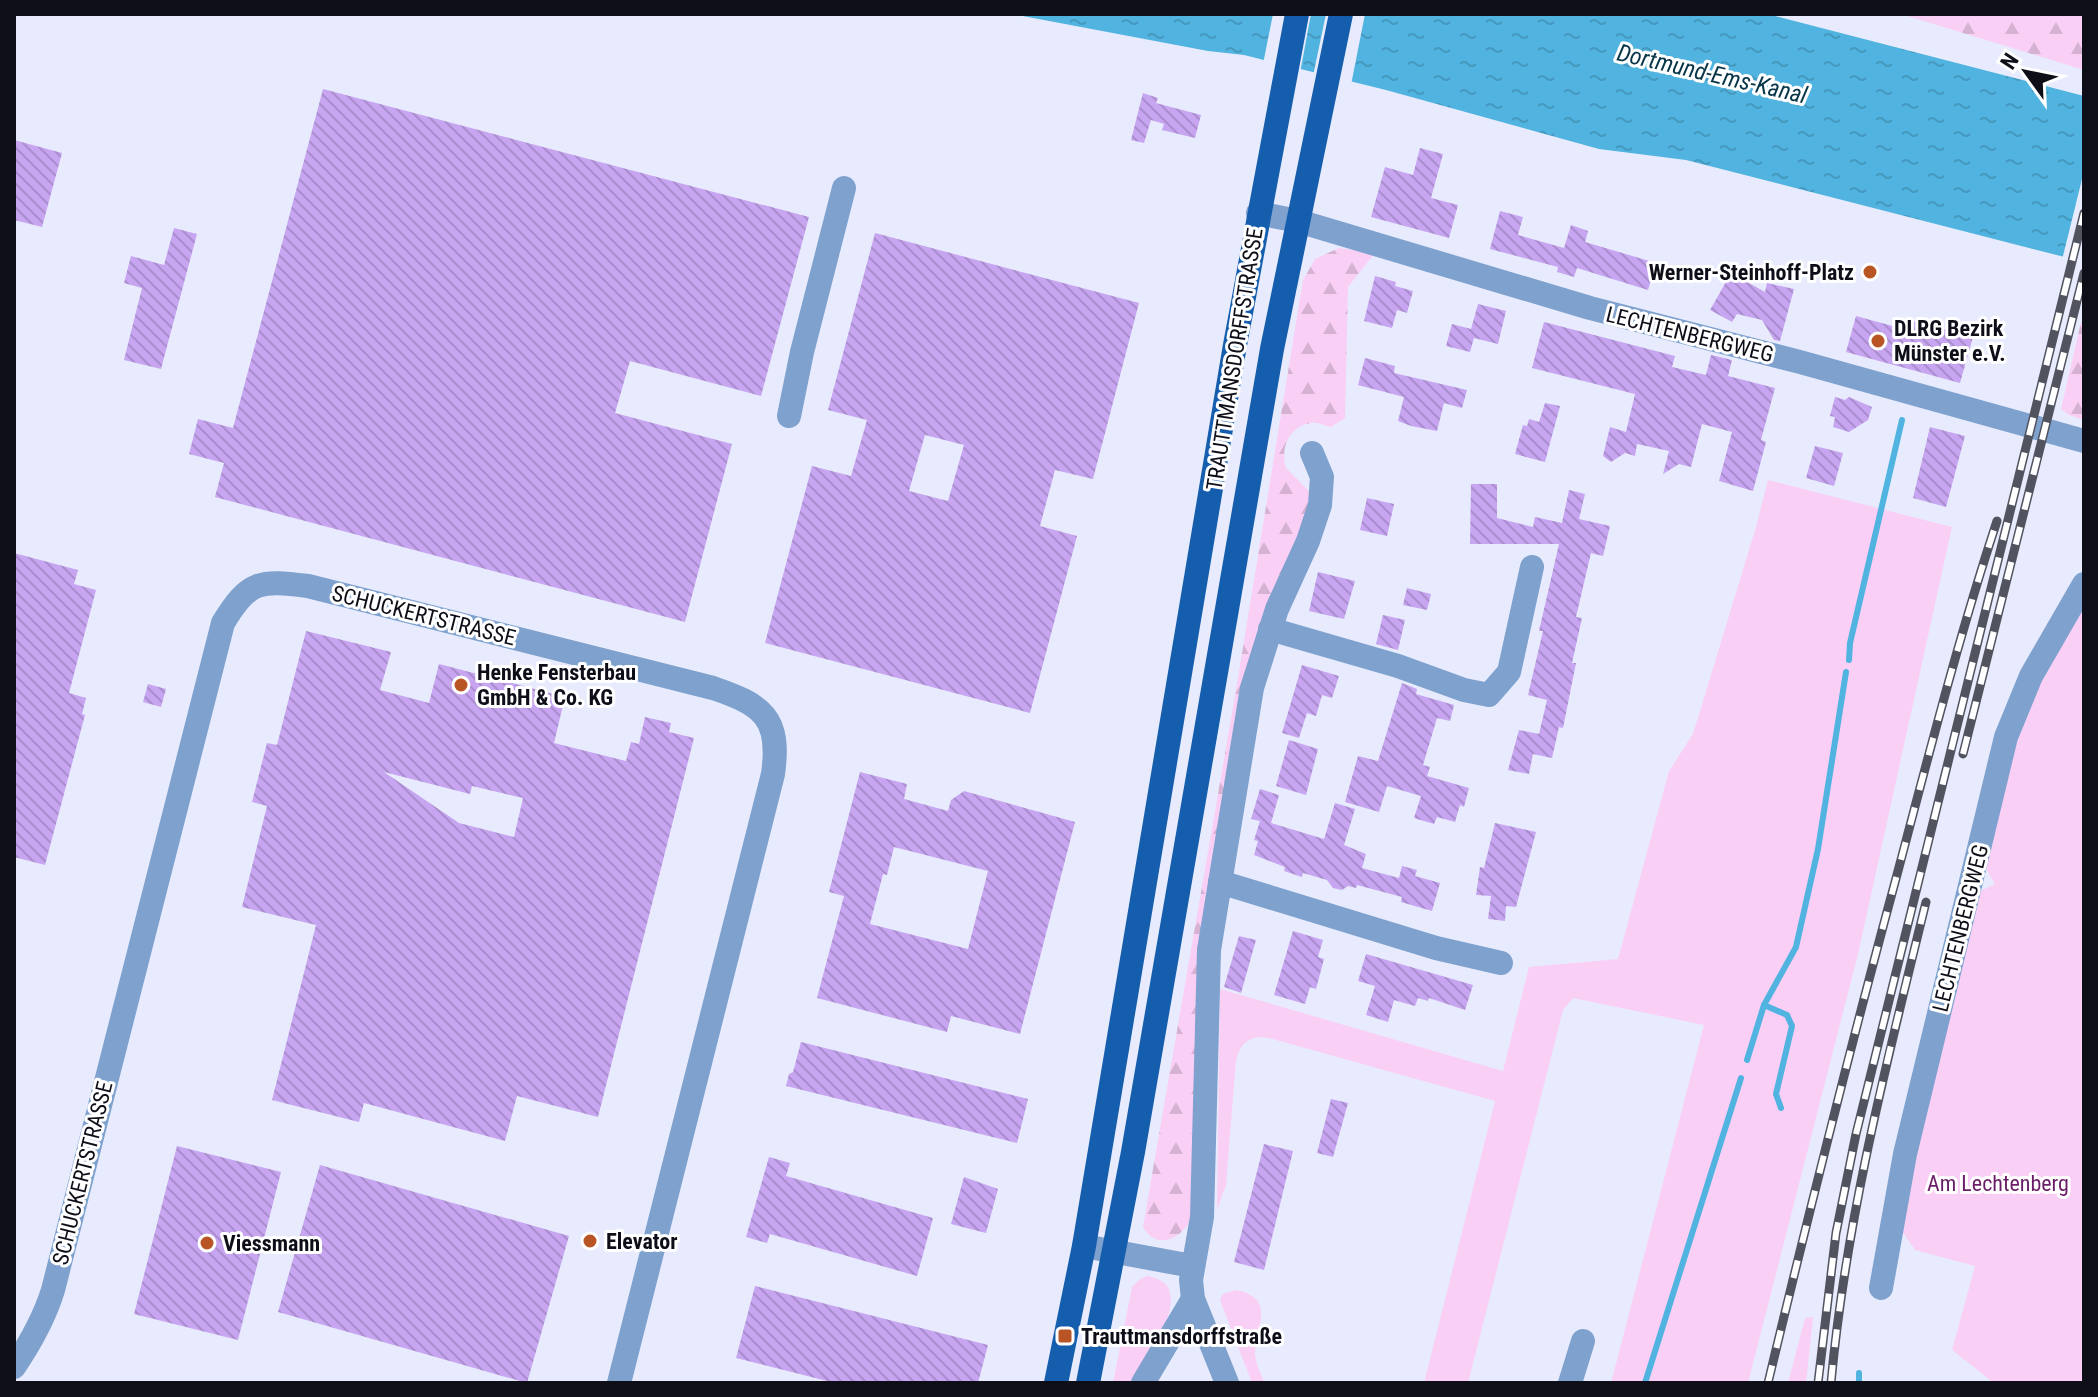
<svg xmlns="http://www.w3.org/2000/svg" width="2098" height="1397" viewBox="0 0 2098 1397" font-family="'Roboto Condensed',sans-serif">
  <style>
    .green { fill: #facff6 }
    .forest { fill: url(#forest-firs) }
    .water { fill: url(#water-ripples) }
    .pier { fill: #e8ebfd }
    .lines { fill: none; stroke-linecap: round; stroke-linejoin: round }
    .stream { stroke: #51b3df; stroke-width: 6 }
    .building { fill: url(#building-back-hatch); fill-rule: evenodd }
    .minor { stroke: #7ea1ce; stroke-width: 24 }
    .major { stroke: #155eae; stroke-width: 24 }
    .rail-casing { stroke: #51535f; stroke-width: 9 }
    .rail { stroke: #fff; stroke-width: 6; stroke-dasharray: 18; stroke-linecap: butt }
    .poi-dot { fill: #b95524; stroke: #fff; stroke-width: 3 }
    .labels { text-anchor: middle; stroke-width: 6; stroke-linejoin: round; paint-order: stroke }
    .poi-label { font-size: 22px; font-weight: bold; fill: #0d0e18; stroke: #fff; text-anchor: start }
    .street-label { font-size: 22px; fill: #0d0e18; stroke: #fff }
    .park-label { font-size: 22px; fill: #6a1e68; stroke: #fff }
    .water-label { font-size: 24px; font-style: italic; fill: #083547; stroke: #fff }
  </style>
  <defs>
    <pattern id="forest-firs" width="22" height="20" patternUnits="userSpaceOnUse" patternTransform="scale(2)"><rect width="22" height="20" fill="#facff6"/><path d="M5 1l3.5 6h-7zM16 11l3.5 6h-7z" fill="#d5b1d2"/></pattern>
    <pattern id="water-ripples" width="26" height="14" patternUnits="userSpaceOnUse" patternTransform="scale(2)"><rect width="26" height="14" fill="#51b3df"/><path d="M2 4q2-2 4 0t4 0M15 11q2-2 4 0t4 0" fill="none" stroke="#4599bf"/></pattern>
    <pattern id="building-back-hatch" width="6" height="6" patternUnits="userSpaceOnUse" patternTransform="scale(2)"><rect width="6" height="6" fill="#c7a5f1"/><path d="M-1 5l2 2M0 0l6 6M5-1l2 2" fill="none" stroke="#aa8dce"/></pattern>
  </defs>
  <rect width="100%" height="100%" fill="#e8ebfd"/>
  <!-- green -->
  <g class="green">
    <path d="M1768,480L1952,527L1858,954L1748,1383H1611L1704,1025L1573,998L1563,1010L1468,1383H1424L1495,1101L1269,1038C1250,1035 1241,1042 1236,1060L1226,1185L1217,1210L1220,989L1503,1071L1529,967L1618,959L1669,771L1693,734L1756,527Z"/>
    <polygon points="2084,607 2084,1383 1994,1383 1952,1350 1975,1266 1915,1250 1899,1227 1978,892 1995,884 1985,867 2026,705"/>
    <path d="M1147,1276C1203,1284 1145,1360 1132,1383H1113L1132,1287L1139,1280Z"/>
    <path d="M1236,1290C1278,1299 1255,1326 1255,1353C1255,1362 1261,1375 1265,1383H1252L1220,1300L1223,1294Z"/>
    <polygon points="1813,1317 1806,1383 1788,1383 1805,1318"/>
  </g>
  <!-- forest -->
  <g class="forest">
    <polygon points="1901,14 2084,14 2084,70"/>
    <path d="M1339,248L1375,253L1348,287L1345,418L1331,427C1325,426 1318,422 1312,423C1289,425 1280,449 1286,468L1309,491L1310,506L1255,643L1190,1222C1178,1240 1156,1250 1143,1227L1236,690L1303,280L1315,259Z"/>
    <polygon points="2081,322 2084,324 2084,420 2069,415 2061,409"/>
  </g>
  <!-- water -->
  <polygon class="water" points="1012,14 1767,14 2084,96 2084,262 1686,160 1599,149 1386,90 1244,55 1208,51"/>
  <!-- pier -->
  <g class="pier">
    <polygon points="1273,14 1311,14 1300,73 1263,64"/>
    <polygon points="1326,14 1365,14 1351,85 1313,76"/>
    <polygon points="2084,171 2084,266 2062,260"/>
  </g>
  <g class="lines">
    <!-- stream -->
    <g class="stream">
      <polyline points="1849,660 1850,643 1902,420"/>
      <polyline points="1764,1005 1787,1015 1792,1026 1776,1094 1781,1108"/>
      <polyline points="1747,1060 1764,1005 1796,947 1818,849 1846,672"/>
      <polyline points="1645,1383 1741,1078"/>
      <polyline points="1859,1383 1859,1373"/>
    </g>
  </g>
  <!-- building -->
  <g class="building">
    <polygon points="323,89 809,217 761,396 630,361 615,413 732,444 685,622 215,497 224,463 189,454 198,419 233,428"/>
    <polygon points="1143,93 1158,98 1156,103 1201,115 1195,138 1162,130 1164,124 1151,120 1144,143 1131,140"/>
    <polygon points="14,140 62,153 42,227 14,220"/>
    <polygon points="1420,148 1443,154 1431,198 1458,205 1449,238 1371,217 1385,167 1413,175"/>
    <polygon points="1500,211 1523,217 1518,235 1564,248 1571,225 1588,231 1585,242 1656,263 1648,290 1577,268 1574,277 1557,272 1558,267 1490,249"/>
    <polygon points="174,228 197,234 161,369 124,360 142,288 124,283 131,256 164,265"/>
    <path d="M875,233L1139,303L1093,479L1055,470L1040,526L1077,536L1030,713L765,643L812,466L851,476L867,420L828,410ZM925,435L964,445L948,501L909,491Z"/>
    <polygon points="1731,273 1765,292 1767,283 1794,289 1780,341 1774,340 1762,320 1737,314 1732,322 1710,310"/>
    <polygon points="1375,276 1396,282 1395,286 1413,291 1407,313 1397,310 1392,328 1364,321"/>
    <polygon points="1478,304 1506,311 1498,344 1474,338 1470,352 1446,346 1452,324 1471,329"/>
    <polygon points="1856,316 1911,331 1913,321 1973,337 1960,383 1846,352"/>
    <polygon points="1544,322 1675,356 1672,367 1706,375 1711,355 1732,360 1728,376 1775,388 1761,440 1766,442 1753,491 1719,481 1732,432 1702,424 1691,467 1679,464 1663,474 1669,451 1637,444 1635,456 1625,453 1611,462 1603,456 1610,427 1626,432 1635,394 1532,368"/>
    <polygon points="1365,358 1395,366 1394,373 1467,390 1462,408 1444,403 1437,431 1411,426 1398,421 1404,397 1358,385"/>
    <polygon points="1835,397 1845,400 1849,397 1872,407 1868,420 1849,432 1833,427 1835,417 1830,416"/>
    <polygon points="1545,403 1560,406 1545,462 1515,454 1523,425 1527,426 1529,419 1539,422"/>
    <polygon points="1930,427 1965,436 1946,507 1913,498"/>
    <polygon points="1815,446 1843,453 1834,486 1806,478"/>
    <polygon points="1471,484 1497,484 1497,518 1533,527 1535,517 1562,523 1569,490 1585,494 1579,519 1610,526 1603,556 1591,553 1576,617 1582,618 1572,663 1576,663 1563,728 1559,727 1552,758 1533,754 1529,774 1508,770 1519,730 1539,734 1547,700 1528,695 1543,631 1539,631 1559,544 1470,544"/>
    <polygon points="1367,498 1394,504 1387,536 1360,530"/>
    <polygon points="14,553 78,570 74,584 96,590 69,693 86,698 82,714 85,715 45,865 14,857"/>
    <polygon points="1318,572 1355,581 1344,619 1309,611"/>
    <polygon points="1407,588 1431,594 1427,610 1403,605"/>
    <polygon points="1383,615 1405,620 1398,650 1376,644"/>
    <path d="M306,631L391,652L380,690L429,703L439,664L565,697L554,743L626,761L631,742L639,744L645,717L671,723L669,732L694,738L598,1117L517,1096L505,1141L364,1103L359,1122L272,1100L316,925L242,907L267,806L252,802L267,743L277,745ZM384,772L470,794L472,786L523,798L514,837L459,823Z"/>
    <polygon points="1302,665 1339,676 1332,698 1322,695 1316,716 1307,713 1299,738 1282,733"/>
    <polygon points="1402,683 1417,689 1416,694 1454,705 1450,721 1437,718 1423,765 1430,767 1427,776 1469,788 1464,807 1460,805 1455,822 1437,817 1434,824 1414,818 1421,796 1387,786 1379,812 1345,802 1358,756 1378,761"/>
    <polygon points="148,684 166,689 161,707 143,702"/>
    <polygon points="1289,740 1318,749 1306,795 1276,786"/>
    <path d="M860,772L907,784L904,799L948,811L951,800L964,791L1075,822L1020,1034L951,1016L947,1032L817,998L844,896L829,892ZM894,847L988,871L968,949L870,924L883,874L887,875Z"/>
    <polygon points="1260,789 1279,795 1271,823 1324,839 1335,803 1355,809 1344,845 1366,854 1362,868 1399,878 1402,866 1417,870 1415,876 1440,883 1432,911 1401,902 1402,897 1357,885 1356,888 1348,886 1342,890 1333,888 1327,880 1303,873 1302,877 1284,871 1285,867 1254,855 1258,841 1254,840 1260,821 1251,819"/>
    <polygon points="1495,823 1536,832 1516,907 1506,906 1505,921 1488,919 1491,896 1476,895 1480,867 1484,868"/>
    <polygon points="1293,931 1323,940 1318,957 1324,959 1316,989 1310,987 1305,1004 1274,995"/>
    <polygon points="1239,936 1256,940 1241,993 1224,987"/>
    <polygon points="1366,954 1473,985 1465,1010 1429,998 1428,1001 1418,998 1415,1006 1394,1000 1388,1022 1366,1015 1375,986 1358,981"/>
    <polygon points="801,1042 1028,1099 1017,1143 786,1086 789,1074 793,1072"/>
    <polygon points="1331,1099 1348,1103 1333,1157 1317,1153"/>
    <polygon points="1264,1144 1293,1151 1264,1270 1234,1262"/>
    <polygon points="177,1146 281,1172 238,1340 134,1314"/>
    <polygon points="769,1157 790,1163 786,1176 933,1218 917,1276 770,1234 767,1243 746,1237"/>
    <polygon points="320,1165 569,1236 527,1383 278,1312"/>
    <polygon points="964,1177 998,1189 986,1233 951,1224"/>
    <polygon points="755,1286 988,1345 978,1383 835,1383 736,1358"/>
  </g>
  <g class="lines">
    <!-- minor -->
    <g class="minor">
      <polyline points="1258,213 1298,221 1590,308 1800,362 2084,441"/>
      <polyline points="789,416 802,352 844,188"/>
      <polyline points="1270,629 1398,666 1464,690 1489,695 1509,672 1532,567"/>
      <polyline points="1220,882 1436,948 1501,963"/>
      <polyline points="1084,1246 1192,1266"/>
      <polyline points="1881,1288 1905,1154 2006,737 2031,676 2084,584"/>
      <path d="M14,1367C31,1342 44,1319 53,1290L223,623C249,580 260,580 308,586L713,688C763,705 781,718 773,774L619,1383"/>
      <polyline points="1143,1383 1193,1299"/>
      <polyline points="1227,1383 1193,1299 1191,1280 1202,1217 1209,950 1252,688 1277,609 1308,541 1320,505 1322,477 1312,453"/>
      <polyline points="1570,1383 1583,1341"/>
    </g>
    <!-- major -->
    <g class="major">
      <polyline points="1056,1383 1084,1246 1235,345 1297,14"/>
      <polyline points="1088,1383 1133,1152 1272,349 1341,14"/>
    </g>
    <defs>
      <g id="rail">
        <polyline points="1963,754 2084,273"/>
        <path d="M1768,1383C1809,1212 1852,1041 1898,871C1929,754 1959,636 1997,521"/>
        <polyline points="1818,1383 1836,1233 1856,1134 2084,213"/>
        <path d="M1831,1383C1846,1219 1887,1061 1926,902"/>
      </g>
    </defs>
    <!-- rail casing -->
    <use href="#rail" class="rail-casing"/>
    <!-- rail -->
    <use href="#rail" class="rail"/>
  </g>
  <!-- markers -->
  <g class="poi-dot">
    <circle cx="1870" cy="272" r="8"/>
    <circle cx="1878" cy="341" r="8"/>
    <circle cx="461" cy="685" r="8"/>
    <circle cx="590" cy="1241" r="8"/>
    <circle cx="207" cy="1243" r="8"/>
    <rect x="1057" y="1328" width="16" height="16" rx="4"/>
  </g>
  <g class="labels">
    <!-- poi labels -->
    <g class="poi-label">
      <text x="1854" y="280" text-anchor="end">Werner-Steinhoff-Platz</text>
      <text x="1894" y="336">DLRG Bezirk<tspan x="1894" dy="25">Münster e.V.</tspan></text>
      <text x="477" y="680">Henke Fensterbau<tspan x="477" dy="25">GmbH &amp; Co. KG</tspan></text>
      <text x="606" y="1249">Elevator</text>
      <text x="223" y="1251">Viessmann</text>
      <text x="1081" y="1344">Trauttmansdorffstraße</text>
    </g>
    <!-- street labels -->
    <g class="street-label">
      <text transform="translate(1690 334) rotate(14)" y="8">LECHTENBERGWEG</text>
      <text transform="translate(1234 359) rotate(-81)" y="8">TRAUTTMANSDORFFSTRASSE</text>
      <text transform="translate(424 615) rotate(14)" y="8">SCHUCKERTSTRASSE</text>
      <text transform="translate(1960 928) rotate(-76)" y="8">LECHTENBERGWEG</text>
      <text transform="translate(82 1173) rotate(-76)" y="8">SCHUCKERTSTRASSE</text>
    </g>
    <!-- park labels -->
    <g class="park-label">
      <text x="1998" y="1191">Am Lechtenberg</text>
    </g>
    <!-- water labels -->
    <g class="water-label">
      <text transform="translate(1712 74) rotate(13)" y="8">Dortmund-Ems-Kanal</text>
    </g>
  </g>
  <!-- border -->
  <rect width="2098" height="1397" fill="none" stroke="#0d0e18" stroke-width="32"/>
  <!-- north arrow -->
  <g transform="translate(2026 72) rotate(303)" stroke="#ffffff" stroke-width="6" paint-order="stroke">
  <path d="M0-6L14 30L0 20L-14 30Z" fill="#0d0e18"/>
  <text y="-12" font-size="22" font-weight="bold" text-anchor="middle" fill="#0d0e18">N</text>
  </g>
</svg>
